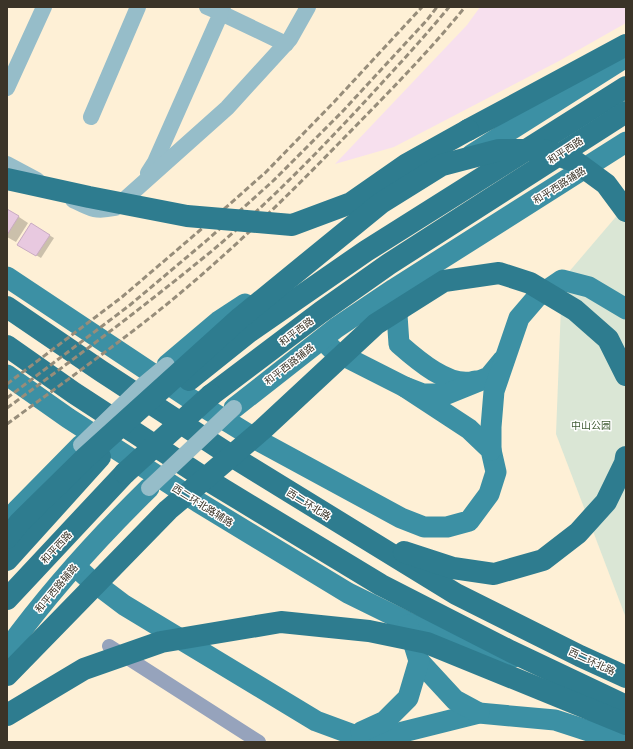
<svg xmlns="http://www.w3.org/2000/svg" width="633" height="749" viewBox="0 0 633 749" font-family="Manrope,'Noto Sans SC',sans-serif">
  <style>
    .commercial { fill: #f7e0ee }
    .green { fill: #dae6d5 }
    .shadow { fill: #0003 }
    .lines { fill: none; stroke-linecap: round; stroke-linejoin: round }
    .canal { stroke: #96a3bc; stroke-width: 14 }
    .building { fill: #e8c9e0; stroke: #c9abc2 }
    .minor { stroke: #96bdc9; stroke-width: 16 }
    .major { stroke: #3c90a4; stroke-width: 21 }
    .highway { stroke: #2e7c8f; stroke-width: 22 }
    .rail { stroke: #978d7a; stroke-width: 3; stroke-dasharray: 6 3; stroke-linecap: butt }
    .minor-bridge { stroke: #96bdc9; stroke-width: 16 }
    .highway-bridge { stroke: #2e7c8f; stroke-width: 22 }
    .labels { text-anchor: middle; stroke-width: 3; stroke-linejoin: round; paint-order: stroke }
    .street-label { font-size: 10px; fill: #3b3428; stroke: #fff }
    .park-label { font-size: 10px; fill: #3f5b33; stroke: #fff }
  </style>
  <rect width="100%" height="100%" fill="#fef0d6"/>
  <!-- commercial -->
  <polygon class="commercial" points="480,7 626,7 626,23 559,61 394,147 335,164 467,25"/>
  <!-- green -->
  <polygon class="green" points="626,205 626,618 556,434 562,280"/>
  <!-- shadow -->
  <g class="shadow">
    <polygon points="7,209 28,223 16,242 7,237"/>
    <polygon points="32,225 54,238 41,258 19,245"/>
  </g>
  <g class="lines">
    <!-- canal -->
    <polyline class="canal" points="109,646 259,742"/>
  </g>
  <!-- building -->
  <g class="building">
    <polygon points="7,209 19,216 7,235"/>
    <polygon points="31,223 50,235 36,256 17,245"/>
  </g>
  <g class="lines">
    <!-- minor -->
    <g class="minor">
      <polyline points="223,7 221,13 286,44"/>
      <polyline points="7,88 44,7"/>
      <polyline points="91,117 138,7"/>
      <polyline points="7,164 37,180"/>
      <polyline points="148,173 155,162 221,13 207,7"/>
      <path d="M73,200C91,209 95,212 115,208L227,108L290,39L308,7"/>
    </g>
    <!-- major -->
    <g class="major">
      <polyline points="471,155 626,57"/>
      <polyline points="7,277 189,398 261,442 401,518 424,527 447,527 469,521 489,494 496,472 491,450 469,429 405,387"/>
      <path d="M406,297L397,315L399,344C416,359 450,389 475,381"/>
      <polyline points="329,346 334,351 405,387 423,394 447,394 489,377 503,360"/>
      <polyline points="167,365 219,321 245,304"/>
      <polyline points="7,375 68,418 198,502 348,593 407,622 463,647 514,657"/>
      <polyline points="234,408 336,328 394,289 626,142"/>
      <polyline points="491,450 491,427 494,391 519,318 537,297 562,280 589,287 626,309"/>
      <polyline points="7,522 18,509 81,445"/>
      <polyline points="75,566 87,577 124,605 316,721 354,735 391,735 479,713 555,720 601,735 617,742"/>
      <path d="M7,650C49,592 98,538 149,488"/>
      <polyline points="419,661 455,700 479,713"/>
      <polyline points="361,732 385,721 408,698 419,661 408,625"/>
    </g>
    <!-- highway -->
    <g class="highway">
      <polyline points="468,130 626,45"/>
      <polyline points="7,307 101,371 233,457 456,594 580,656 626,677"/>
      <polyline points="7,346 74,393 206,479 381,585 510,651 626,706"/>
      <polyline points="189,380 249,332 366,251 626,87"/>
      <polyline points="211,395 321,312 389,264 626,112"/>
      <polyline points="404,552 453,568 494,574 543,560 578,533 606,502 625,463 626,457"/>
      <polyline points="7,560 100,457"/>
      <polyline points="7,599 125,473"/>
    </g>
    <!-- rail -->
    <g class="rail">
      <polyline points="7,384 122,297 198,232 266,172 334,102 422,7"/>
      <polyline points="7,398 130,305 206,241 273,181 342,112 427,20 437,7"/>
      <path d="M7,408C77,357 146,305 213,250C273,199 328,142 381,84C404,59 427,34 449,7"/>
      <path d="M7,424C52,391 98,358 142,324C214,268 279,205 342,140C384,97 427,54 465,7"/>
    </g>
    <!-- minor-bridge -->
    <g class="minor-bridge">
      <polyline points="81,445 143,385 167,365"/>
      <polyline points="149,488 234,408"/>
    </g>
    <!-- highway-bridge -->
    <g class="highway-bridge">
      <polyline points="7,179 89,197 187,216 292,225 351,203 407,164 468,130"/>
      <polyline points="125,473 211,395"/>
      <polyline points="7,538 19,523 84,459 240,318 381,203 442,165 499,150 544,150 576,162 606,184 626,211"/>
      <polyline points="7,675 168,510 263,429 376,324 444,281 499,273 530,283 575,310 608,339 626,375"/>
      <polyline points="7,715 84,669 161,642 281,622 369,631 427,643 626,724"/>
    </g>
  </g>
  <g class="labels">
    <!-- street labels -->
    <g class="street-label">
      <text transform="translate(565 150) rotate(-33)" y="4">和平西路</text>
      <text transform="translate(559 185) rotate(-32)" y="4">和平西路辅路</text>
      <text transform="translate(296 331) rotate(-37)" y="4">和平西路</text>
      <text transform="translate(289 364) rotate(-38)" y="4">和平西路辅路</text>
      <text transform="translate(309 504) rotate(32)" y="4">西二环北路</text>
      <text transform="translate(203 505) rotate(32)" y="4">西二环北路辅路</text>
      <text transform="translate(56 547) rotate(-47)" y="4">和平西路</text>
      <text transform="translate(56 588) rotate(-50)" y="4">和平西路辅路</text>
      <text transform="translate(592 661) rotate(25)" y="4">西二环北路</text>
    </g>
    <!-- park labels -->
    <g class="park-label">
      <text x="591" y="429">中山公园</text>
    </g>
  </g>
  <!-- border -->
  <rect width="633" height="749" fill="none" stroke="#3b3428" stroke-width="16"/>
</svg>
